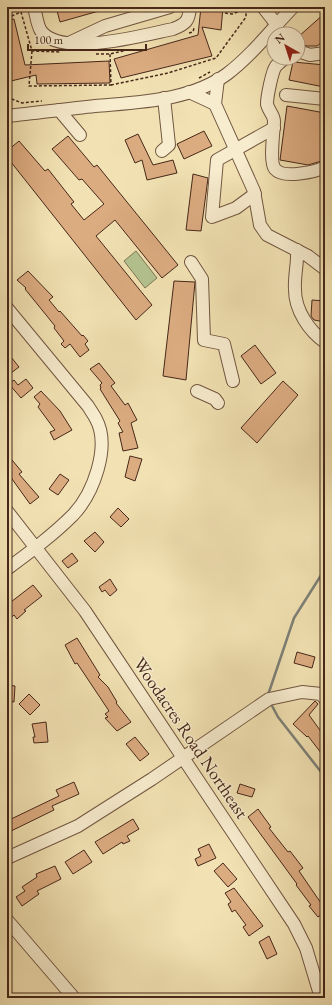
<svg xmlns="http://www.w3.org/2000/svg" width="332" height="1005" viewBox="0 0 332 1005" font-family="'EB Garamond',serif">
  <style>
    .green { fill: #b4c491; stroke: #7d7655 }
    .lines { fill: none; stroke-linecap: round; stroke-linejoin: round }
    .stream { stroke: #7c8078; stroke-width: 2.5 }
    .building { fill: #dcac81; stroke: #462719 }
    .minor-casing { stroke: #715640; stroke-width: 14 }
    .path { stroke: #462719; stroke-width: 1.5; stroke-dasharray: 3 2; stroke-linecap: butt }
    .minor { stroke: #f7ecce; stroke-width: 12 }
    .labels { text-anchor: middle; stroke-width: 3; stroke-linejoin: round; paint-order: stroke }
    .street-label { font-size: 18px; fill: #462719; stroke: #f7ecce }
  </style>
  <rect width="100%" height="100%" fill="#f2e2b3"/>
  <filter id="stains"><feTurbulence type="fractalNoise" baseFrequency=".005" numOctaves="4"/><feColorMatrix values="0 0 0 0 .2 0 0 0 0 .09 0 0 0 0 .02 0 0 0 .5 -.17"/></filter>
  <radialGradient id="worn" r=".72"><stop offset=".6" stop-color="#630" stop-opacity="0"/><stop offset="1" stop-color="#630" stop-opacity=".3"/></radialGradient>
  <!-- green -->
  <polygon class="green" points="136,251 157,278 145,288 124,261"/>
  <g class="lines">
    <!-- stream -->
    <g class="stream">
      <polyline points="268,695 294,618 325,569"/>
      <polyline points="270,702 278,717 325,777"/>
    </g>
  </g>
  <!-- building -->
  <g class="building">
    <polygon points="56,7 106,7 106,9 60,22"/>
    <polygon points="201,7 223,7 221,30 202,27 212,56 121,78 114,59 198,35"/>
    <polygon points="325,13 325,40 317,46 306,46 298,37"/>
    <polygon points="14,19 25,65 109,61 110,83 37,84 36,75 11,81 7,70 7,21"/>
    <polygon points="293,62 325,65 324,87 289,80"/>
    <polygon points="287,106 325,113 325,160 308,165 280,160"/>
    <polygon points="204,131 212,146 184,159 177,144"/>
    <polygon points="138,134 153,165 173,160 177,173 147,180 142,160 135,163 125,140"/>
    <polygon points="68,136 94,167 97,165 178,265 162,278 115,220 96,236 152,305 136,320 7,157 7,151 19,141 45,171 48,169 74,202 71,204 84,220 104,204 82,179 79,180 52,149"/>
    <polygon points="193,174 208,178 201,231 186,230"/>
    <polygon points="28,271 53,297 49,300 59,312 60,311 82,336 83,335 88,341 85,344 89,350 80,357 70,344 65,348 61,344 64,341 54,328 55,326 25,289 26,288 17,280"/>
    <polygon points="174,281 195,282 186,380 163,376"/>
    <polygon points="312,300 325,301 325,322 314,320 311,316"/>
    <polygon points="255,345 276,373 261,384 241,356"/>
    <polygon points="7,352 19,367 11,373 7,368"/>
    <polygon points="99,363 115,383 111,386 125,405 128,403 137,420 131,423 138,448 123,451 119,433 123,432 118,423 120,421 100,389 101,388 100,385 102,383 90,369"/>
    <polygon points="26,379 33,388 21,398 9,384 14,380 18,385"/>
    <polygon points="283,381 298,395 257,443 241,428"/>
    <polygon points="41,391 60,411 72,430 54,440 50,432 55,430 38,407 40,404 34,397"/>
    <polygon points="130,456 142,459 135,481 125,477"/>
    <polygon points="12,460 22,472 19,474 39,497 30,504 7,472 7,464"/>
    <polygon points="60,474 69,480 58,495 49,489"/>
    <polygon points="118,508 129,519 121,527 110,517"/>
    <polygon points="95,532 104,542 95,552 84,541"/>
    <polygon points="72,553 78,561 68,568 62,561"/>
    <polygon points="110,579 117,590 110,596 105,590 102,592 99,587"/>
    <polygon points="33,585 42,596 24,610 26,611 17,619 14,615 7,621 7,605"/>
    <polygon points="77,638 100,675 98,677 108,687 117,702 116,703 131,722 117,731 105,718 108,717 105,714 109,711 77,663 75,664 65,645"/>
    <polygon points="297,652 315,657 312,668 294,663"/>
    <polygon points="7,685 15,686 14,702 7,701"/>
    <polygon points="29,694 40,705 30,715 19,704"/>
    <polygon points="315,701 318,704 309,715 325,737 325,758 308,736 307,737 293,724"/>
    <polygon points="46,722 48,742 34,743 33,737 35,737 32,724"/>
    <polygon points="135,737 149,754 140,761 126,744"/>
    <polygon points="74,782 79,794 52,806 54,810 7,833 7,821 59,796 56,790"/>
    <polygon points="240,784 255,789 252,797 237,793"/>
    <polygon points="258,809 271,827 269,828 288,852 290,851 303,868 299,871 325,909 325,912 318,917 309,906 311,905 296,885 297,884 248,817"/>
    <polygon points="133,819 139,829 127,836 130,841 123,844 122,842 103,854 95,842"/>
    <polygon points="209,844 216,858 198,866 195,859 201,856 198,849"/>
    <polygon points="84,850 92,862 73,874 65,862"/>
    <polygon points="223,863 237,879 228,887 214,871"/>
    <polygon points="55,866 61,879 37,891 39,894 22,906 16,897 25,891 22,887 37,877 36,874"/>
    <polygon points="234,888 263,926 249,936 243,927 246,925 235,910 232,912 228,904 231,902 225,893"/>
    <polygon points="269,936 277,954 267,959 259,942"/>
  </g>
  <g class="lines">
    <defs>
      <g id="minor">
        <path d="M34,7C36,14 37,25 41,31C61,58 144,35 173,29C186,24 189,21 190,7"/>
        <polyline points="263,7 277,25"/>
        <polyline points="71,42 105,26 170,7"/>
        <polyline points="298,51 310,55 325,53"/>
        <path d="M286,58C282,60 279,63 276,66C272,71 267,97 267,104C268,110 274,115 274,121C274,131 269,162 275,169C283,179 315,172 325,167"/>
        <polyline points="218,79 215,104 254,191 260,225 267,235 308,256 325,269"/>
        <polyline points="189,92 215,104"/>
        <polyline points="286,95 325,99"/>
        <polyline points="59,110 80,135"/>
        <path d="M7,116C36,113 66,109 95,106C139,102 190,101 227,74C252,55 271,30 293,7"/>
        <polyline points="162,151 169,145 164,98"/>
        <polyline points="255,194 236,208 212,217 217,160 274,128"/>
        <path d="M297,250C298,263 294,276 295,290C295,310 309,331 325,342"/>
        <polyline points="191,262 202,279 204,340 224,344 233,381"/>
        <path d="M7,308L88,406C91,411 94,415 96,419C111,447 93,494 73,515C53,535 30,552 7,569"/>
        <polyline points="197,391 215,399 218,403"/>
        <polyline points="7,511 85,611 294,924 306,948 321,998"/>
        <polyline points="7,858 78,826 152,779 269,699 302,692 321,694 325,699"/>
        <polyline points="7,920 74,998"/>
      </g>
    </defs>
    <!-- minor casing -->
    <use href="#minor" class="minor-casing"/>
    <!-- path -->
    <g class="path">
      <polyline points="225,13 232,14 246,9"/>
      <polyline points="7,18 21,12 32,51 60,52"/>
      <polyline points="189,33 193,32 194,28"/>
      <polyline points="32,51 29,86 111,85 110,54"/>
      <polyline points="96,54 110,54 127,50"/>
      <polyline points="199,78 210,72"/>
      <polyline points="111,85 168,73 216,58 246,17 246,7"/>
      <polyline points="7,97 22,103 42,101"/>
    </g>
    <!-- minor -->
    <use href="#minor" class="minor"/>
  </g>
  <g class="labels">
    <!-- street labels -->
    <g class="street-label">
      <text transform="translate(191 738) rotate(56)" y="6">Woodacres Road Northeast</text>
    </g>
  </g>
  <!-- margin -->
  <rect width="332" height="1005" fill="none" stroke="#f2e2b3" stroke-width="24"/>
  <rect x="8" y="8" width="316" height="989" fill="none" stroke="#462719" stroke-width="2"/>
  <rect x="12" y="12" width="308" height="981" fill="none" stroke="#462719"/>
  <!-- north arrow -->
  <g transform="translate(286 46) rotate(321)"><circle r="19" fill="#f7ecce" stroke="#b09d86"/>
  <path d="M0-3L7 15L0 10L-7 15Z" fill="#8f2418"/>
  <text y="-6" font-size="11" font-weight="bold" text-anchor="middle" fill="#462719">N</text>
  </g>
  <!-- scale -->
  <path d="M28 44v6h118v-6" fill="none" stroke="#462719" stroke-width="2"/>
  <text x="34" y="44" font-size="12" fill="#462719" stroke="#f7ecce" stroke-width="3" paint-order="stroke">100 m</text>
  <rect width="100%" height="100%" filter="url(#stains)"/>
  <rect width="100%" height="100%" fill="url(#worn)"/>
</svg>
